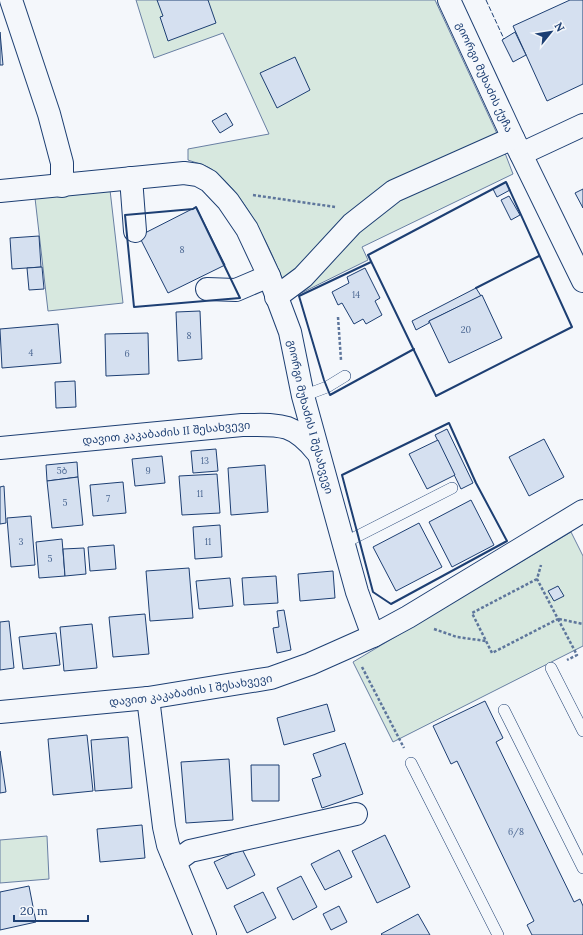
<svg xmlns="http://www.w3.org/2000/svg" width="583" height="935" viewBox="0 0 583 935" font-family="Lora,'Noto Sans Georgian',serif">
  <style>
    .green { fill: #d7e8df; stroke: #687fa3 }
    .building { fill: #d5e0f0; stroke: #1d3f73 }
    .lines { fill: none; stroke-linecap: round; stroke-linejoin: round }
    .lane-casing { stroke: #1d3f73; stroke-width: 12 }
    .street-casing { stroke: #1d3f73; stroke-width: 24 }
    .path { stroke: #5e769c; stroke-width: 2.5; stroke-dasharray: 3 2; stroke-linecap: butt }
    .lane { stroke: #f4f7fb; stroke-width: 11 }
    .street { stroke: #f4f7fb; stroke-width: 22 }
    .fence { stroke: #1d3f73; stroke-width: 1; stroke-dasharray: 5 2; stroke-linecap: butt }
    .wall { stroke: #1d3f73; stroke-width: 2 }
    .labels { text-anchor: middle; stroke-width: 3; stroke-linejoin: round; paint-order: stroke }
    .number-label { font-size: 9px; fill: #4b6792 }
    .street-label { font-size: 11px; fill: #1d3f73; stroke: #f4f7fb }
  </style>
  <rect width="100%" height="100%" fill="#f4f7fb"/>
  <!-- green -->
  <g class="green">
    <path d="M136,0H435L500,140L513,174L362,247L368,260L289,299C276,258 248,197 214,171C207,165 196,163 188,160V149L269,134L223,33L154,58Z"/>
    <polygon points="110,190 123,303 48,311 35,198"/>
    <polygon points="571,532 583,556 583,646 393,742 353,662"/>
    <polygon points="47,836 49,879 0,883 0,840"/>
  </g>
  <!-- building -->
  <g class="building">
    <polygon points="157,0 208,0 216,23 168,41 160,17 163,16"/>
    <polygon points="570,0 583,0 583,84 547,101 513,26"/>
    <polygon points="0,32 3,65 0,65"/>
    <polygon points="515,32 526,55 513,62 502,40"/>
    <polygon points="295,57 310,90 277,108 260,73"/>
    <polygon points="226,113 233,125 220,133 212,121"/>
    <polygon points="506,182 510,190 497,197 493,189"/>
    <polygon points="583,189 583,208 575,193"/>
    <polygon points="509,196 520,215 511,220 501,200"/>
    <polygon points="196,207 225,265 168,293 139,236"/>
    <polygon points="39,236 41,267 12,269 10,238"/>
    <polygon points="42,267 44,289 29,290 27,268"/>
    <polygon points="365,268 380,298 375,301 382,315 366,324 363,319 354,324 342,303 338,305 332,292 349,283 347,277"/>
    <polygon points="476,288 481,296 429,321 429,323 416,330 412,321"/>
    <polygon points="482,295 502,338 449,363 429,321"/>
    <polygon points="200,311 202,359 178,361 176,312"/>
    <polygon points="58,324 61,363 2,368 0,329"/>
    <polygon points="148,333 149,374 106,376 105,334"/>
    <polygon points="75,381 76,407 56,408 55,382"/>
    <polygon points="447,429 473,483 461,489 435,435"/>
    <polygon points="544,439 564,477 529,496 509,457"/>
    <polygon points="438,440 455,475 427,489 409,454"/>
    <polygon points="216,449 218,471 193,473 191,451"/>
    <polygon points="162,456 165,483 135,486 132,459"/>
    <polygon points="77,462 78,477 47,481 46,465"/>
    <polygon points="265,465 268,512 231,515 228,468"/>
    <polygon points="217,474 220,513 182,515 179,476"/>
    <polygon points="78,477 83,525 52,528 47,481"/>
    <polygon points="123,482 126,513 93,516 90,485"/>
    <polygon points="4,486 6,523 0,524 0,487"/>
    <polygon points="471,500 494,545 452,567 429,522"/>
    <polygon points="31,516 35,565 11,567 7,518"/>
    <polygon points="419,523 442,567 396,591 373,547"/>
    <polygon points="220,525 222,557 195,559 193,527"/>
    <polygon points="62,539 65,576 39,578 36,542"/>
    <polygon points="114,545 116,569 90,571 88,547"/>
    <polygon points="84,548 86,574 65,576 63,549"/>
    <polygon points="189,568 193,618 150,621 146,571"/>
    <polygon points="333,571 335,598 300,601 298,574"/>
    <polygon points="276,576 278,603 244,605 242,578"/>
    <polygon points="230,578 233,606 199,609 196,581"/>
    <polygon points="558,586 564,596 554,601 548,591"/>
    <polygon points="284,610 291,650 277,653 273,628 279,627 277,611"/>
    <polygon points="145,614 149,654 113,657 109,617"/>
    <polygon points="9,621 14,668 0,670 0,622"/>
    <polygon points="92,624 97,668 64,671 60,627"/>
    <polygon points="56,633 60,665 23,669 19,637"/>
    <polygon points="485,701 503,738 496,742 574,902 580,899 583,906 583,935 532,935 527,925 534,921 457,761 451,764 433,726"/>
    <polygon points="327,704 335,731 284,745 277,718"/>
    <polygon points="87,735 93,791 53,795 48,739"/>
    <polygon points="128,737 132,788 95,791 91,740"/>
    <polygon points="345,743 363,794 322,808 312,779 321,776 313,754"/>
    <polygon points="0,751 6,792 0,793"/>
    <polygon points="229,759 233,820 186,823 181,762"/>
    <polygon points="251,765 279,765 279,801 252,801"/>
    <polygon points="142,825 145,858 100,862 97,829"/>
    <polygon points="385,835 410,887 377,903 352,851"/>
    <polygon points="242,849 255,875 227,889 214,862"/>
    <polygon points="339,850 352,877 325,890 311,864"/>
    <polygon points="301,876 317,907 293,920 277,888"/>
    <polygon points="29,886 36,922 0,930 0,892"/>
    <polygon points="263,892 276,918 247,933 234,906"/>
    <polygon points="339,906 347,922 331,930 323,914"/>
    <polygon points="418,914 430,935 382,935 381,934"/>
  </g>
  <g class="lines">
    <defs>
      <g id="lane">
        <polyline points="303,396 327,387 345,376"/>
        <polyline points="344,543 452,488"/>
        <polyline points="551,668 583,731"/>
        <polyline points="504,710 583,868"/>
        <polyline points="411,763 498,935"/>
      </g>
      <g id="street">
        <polyline points="11,0 49,114 62,163 62,186"/>
        <path id="s1" d="M449,0L513,138L583,281"/>
        <polyline points="521,154 583,125"/>
        <polyline points="131,178 135,231"/>
        <path id="s2" d="M0,191L184,173L198,175L209,181L228,201L247,229L269,276L290,332L303,396L357,592L373,636L408,617L583,511"/>
        <polyline points="207,289 236,290 269,276"/>
        <polyline points="276,297 303,277 352,224 394,191 513,138"/>
        <path id="s3" d="M0,448L242,425C278,425 292,421 317,452"/>
        <polyline points="148,698 164,827 168,845 175,862"/>
        <path id="s4" d="M0,712L148,698L271,678L310,664L373,636"/>
        <polyline points="205,935 175,862 190,851 356,814"/>
      </g>
    </defs>
    <!-- lane casing -->
    <use href="#lane" class="lane-casing"/>
    <!-- street casing -->
    <use href="#street" class="street-casing"/>
    <!-- path -->
    <g class="path">
      <polyline points="253,195 335,207"/>
      <polyline points="338,317 341,360"/>
      <polyline points="537,579 472,613 492,653 558,619 537,579 541,565"/>
      <polyline points="558,619 577,655 567,660"/>
      <polyline points="559,619 583,624"/>
      <polyline points="434,629 457,637 486,641"/>
      <polyline points="362,667 404,748"/>
    </g>
    <!-- lane -->
    <use href="#lane" class="lane"/>
    <!-- street -->
    <use href="#street" class="street"/>
    <!-- fence -->
    <polyline class="fence" points="486,0 504,39"/>
    <!-- wall -->
    <g class="wall">
      <polygon points="506,182 572,327 436,396 368,255"/>
      <polygon points="196,207 240,298 134,307 125,215 193,209"/>
      <polyline points="371,262 299,296 324,380 330,395 414,349"/>
      <polyline points="476,288 539,256"/>
      <polygon points="449,423 476,483 507,541 391,604 373,592 342,475"/>
    </g>
  </g>
  <g class="labels">
    <!-- number labels -->
    <g class="number-label">
      <text x="182" y="253">8</text>
      <text x="356" y="298">14</text>
      <text x="466" y="333">20</text>
      <text x="189" y="339">8</text>
      <text x="31" y="356">4</text>
      <text x="127" y="357">6</text>
      <text x="205" y="464">13</text>
      <text x="62" y="474">5ბ</text>
      <text x="148" y="474">9</text>
      <text x="200" y="497">11</text>
      <text x="108" y="502">7</text>
      <text x="65" y="506">5</text>
      <text x="21" y="545">3</text>
      <text x="208" y="545">11</text>
      <text x="50" y="562">5</text>
      <text x="516" y="835">6/8</text>
    </g>
    <!-- street labels -->
    <g class="street-label">
      <text dy="4" stroke="none"><textPath href="#s1" startOffset="85">გიორგი მუხაძის ქუჩა</textPath></text>
      <text dy="4" stroke="none"><textPath href="#s2" startOffset="472">გიორგი მუხაძის I შესახვევი</textPath></text>
      <text dy="4" stroke="none"><textPath href="#s3" startOffset="167">დავით კაკაბაძის II შესახვევი</textPath></text>
      <text dy="4" stroke="none"><textPath href="#s4" startOffset="192">დავით კაკაბაძის I შესახვევი</textPath></text>
    </g>
  </g>
  <!-- north arrow -->
  <g transform="translate(551 32) rotate(60)" stroke="#f4f7fb" stroke-width="3" paint-order="stroke">
  <path d="M0-3L7 15L0 10L-7 15Z" fill="#1d3f73"/>
  <text y="-6" font-size="11" font-weight="bold" text-anchor="middle" fill="#1d3f73">N</text>
  </g>
  <!-- scale -->
  <path d="M14 915v6h74v-6" fill="none" stroke="#1d3f73" stroke-width="2"/>
  <text x="20" y="915" font-size="12" fill="#1d3f73" stroke="#f4f7fb" stroke-width="3" paint-order="stroke">20 m</text>
</svg>
